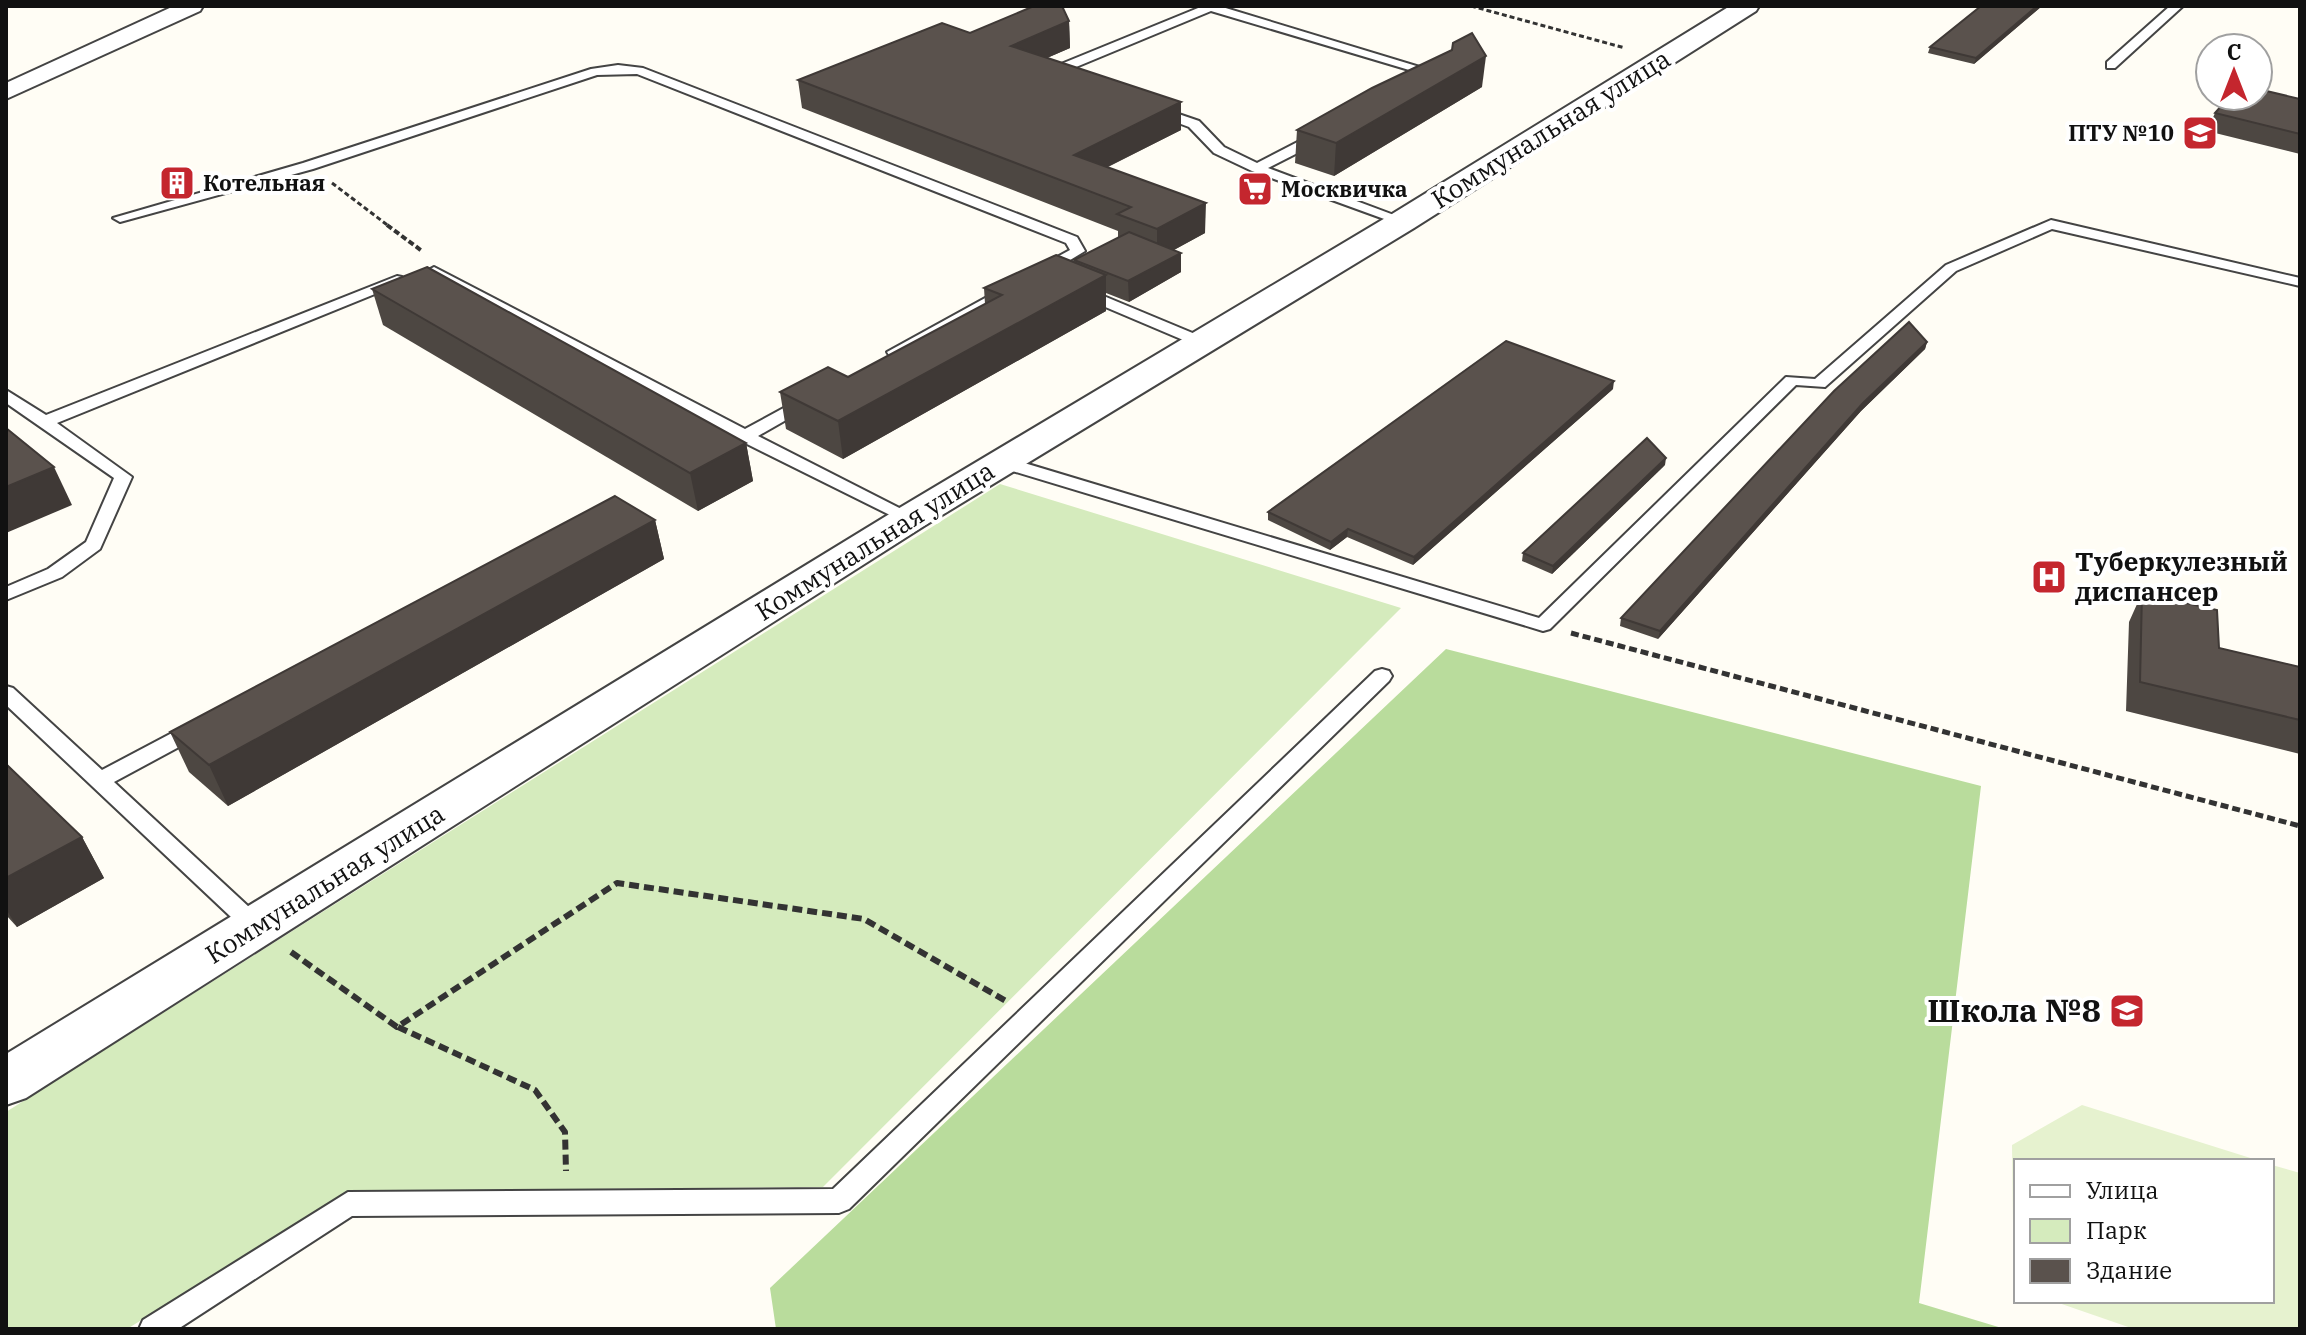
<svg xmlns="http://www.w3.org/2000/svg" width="2306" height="1335" viewBox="0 0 2306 1335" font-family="'IBM Plex Serif',serif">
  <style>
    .green { fill: #d5ebbd }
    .forest { fill: #b9dc9c }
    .pitch { fill: #e6f2cf }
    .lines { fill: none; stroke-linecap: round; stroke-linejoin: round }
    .service-casing { stroke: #444; stroke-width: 4 }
    .minor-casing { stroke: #444; stroke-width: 4 }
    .tertiary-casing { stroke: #444; stroke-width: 4 }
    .path-far3 { stroke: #333; stroke-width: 3; stroke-dasharray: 5 3; stroke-linecap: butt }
    .path-far2 { stroke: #333; stroke-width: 4; stroke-dasharray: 6 3; stroke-linecap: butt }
    .path-far1 { stroke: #333; stroke-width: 5; stroke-dasharray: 8 4; stroke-linecap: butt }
    .path { stroke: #333; stroke-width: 6; stroke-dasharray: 10 5; stroke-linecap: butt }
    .service { fill: #fff; fill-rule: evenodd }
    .minor { fill: #fff; fill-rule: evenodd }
    .tertiary { fill: #fff; fill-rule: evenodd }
    .wall { fill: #4d4742 }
    .shaded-wall { fill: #3f3936 }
    .building { fill: #5a524d; stroke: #3f3936; stroke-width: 2 }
    .labels { text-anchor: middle; stroke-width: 8; stroke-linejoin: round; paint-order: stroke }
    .far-poi-label { font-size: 22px; font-weight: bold; fill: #111; stroke: #fff; text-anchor: start }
    .street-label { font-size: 26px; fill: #111; stroke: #fff }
    .poi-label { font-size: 26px; font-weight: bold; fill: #111; stroke: #fff; text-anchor: start }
    .near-poi-label { font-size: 32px; font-weight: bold; fill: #111; stroke: #fff; text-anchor: end }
  </style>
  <rect width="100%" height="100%" fill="#fffdf5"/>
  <!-- green -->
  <polygon class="green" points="1000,484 1401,608 823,1187 350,1191 127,1329 6,1329 6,1112"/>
  <!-- forest -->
  <polygon class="forest" points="1446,649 1981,786 1919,1303 2005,1329 776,1329 770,1288"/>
  <!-- pitch -->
  <g class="pitch">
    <polygon points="2082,1105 2260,1161 2016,1161 2016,1232 2013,1225 2012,1145"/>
    <polygon points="2272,1165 2300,1173 2300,1329 2134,1329 2053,1301 2272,1301"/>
  </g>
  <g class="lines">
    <defs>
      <g id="service">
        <polygon points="1203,6 1219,6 1446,75 1436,78 1211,11 1052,77 1039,73"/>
        <polygon points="2170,6 2183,6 2115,68 2107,68 2107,62"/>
        <polygon points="618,65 643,68 1077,237 1085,251 1047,274 1037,274 1037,268 1070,250 1066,243 637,74 597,75 313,169 120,222 113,218 303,163 591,69"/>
        <polygon points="1158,107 1199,121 1224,147 1257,163 1315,133 1325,133 1325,139 1268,168 1410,221 1408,224 1398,224 1252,171 1214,153 1189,127 1154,114 1154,108"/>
        <polygon points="2051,220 2300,278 2300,286 2052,229 1956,271 1825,387 1796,385 1550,629 1543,631 996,466 993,462 996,458 1008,458 1539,618 1786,377 1815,379 1946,265"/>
        <polygon points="434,267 745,429 802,398 814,398 816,401 814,404 758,436 919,518 910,523 904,522 739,440 429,274 427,271"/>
        <polygon points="397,276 402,277 402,283 57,423 132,477 100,549 62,577 6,600 6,587 48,569 86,542 114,478 6,403 6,390 46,415"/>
        <polygon points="1007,286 1014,290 1012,293 901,355 889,355 887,352"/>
        <polygon points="1082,287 1207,339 1209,342 1207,345 1195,345 1077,295 1077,289"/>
        <polygon points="1382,669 1389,671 1392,676 1389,681 849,1209 839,1213 352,1216 178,1329 139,1329 143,1320 348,1192 833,1189 1375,671"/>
        <polygon points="6,686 13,688 102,770 189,724 203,724 206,729 203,734 114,782 264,921 268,927 264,933 256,936 248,933 6,705"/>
      </g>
      <polygon id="minor" points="174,6 203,6 200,11 6,99 6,83"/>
      <polygon id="tertiary" points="1730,6 1759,6 1756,11 1414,228 924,526 26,1098 6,1105 6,1054 896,510 1392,214"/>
    </defs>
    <!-- service casing -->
    <use href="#service" class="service-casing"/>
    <!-- minor casing -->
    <use href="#minor" class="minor-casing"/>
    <!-- tertiary casing -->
    <use href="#tertiary" class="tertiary-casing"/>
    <!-- path-far3 -->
    <g class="path-far3">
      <polyline points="1471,6 1625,48"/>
      <polyline points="332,183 390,227"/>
    </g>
    <!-- path-far2 -->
    <polyline class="path-far2" points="387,225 422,251"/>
    <!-- path-far1 -->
    <polyline class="path-far1" points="1571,633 2300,826"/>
    <!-- path -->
    <g class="path">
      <polyline points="291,952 397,1027 617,883 864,919 1006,1001"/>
      <polyline points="398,1027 535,1090 565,1132 566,1171"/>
    </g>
    <!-- service -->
    <use href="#service" class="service"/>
    <!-- minor -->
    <use href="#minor" class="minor"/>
    <!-- tertiary -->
    <use href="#tertiary" class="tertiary"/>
  </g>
  <!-- wall -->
  <g class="wall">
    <polygon points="1981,6 2042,6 1974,64 1928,53 1930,47"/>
    <polygon points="1069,21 1070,48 1047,58 1181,130 1108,167 1205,233 1174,250 1181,272 1129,302 1106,293 1106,311 843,459 786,429 780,392 848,377 985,304 984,288 1074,262 1074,260 1118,238 1118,231 802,108 798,80 970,33"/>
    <polygon points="1482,87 1334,176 1295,163 1297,130"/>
    <polygon points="2300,99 2300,154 2207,131 2215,113"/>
    <polygon points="372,289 746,443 753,481 698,511 383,325"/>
    <polygon points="1927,342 1925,349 1861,411 1658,639 1620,626 1621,618"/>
    <polygon points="1613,389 1413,565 1347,537 1330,550 1268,520 1268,512"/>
    <polygon points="1665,465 1552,574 1522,561 1523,553"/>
    <polygon points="655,520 664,559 228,806 189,772 170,732"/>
    <polygon points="2142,593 2219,648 2300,667 2300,754 2126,711 2129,622"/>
    <polygon points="6,764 82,837 104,878 17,927 6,915"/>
  </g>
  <!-- shaded-wall -->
  <g class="shaded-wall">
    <polygon points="2037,6 2042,6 1974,64 1976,58"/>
    <polygon points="1069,21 1070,48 1012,73 1011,46"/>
    <polygon points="1486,56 1482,87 1334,176 1336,143"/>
    <polygon points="1181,102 1181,130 1075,183 1074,155"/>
    <polygon points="1206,203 1205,233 1157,259 1157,229"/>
    <polygon points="1181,253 1181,272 1129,302 1128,281"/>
    <polygon points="1106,275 1106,311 843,459 838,421"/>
    <polygon points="1927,342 1925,349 1861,411 1658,639 1660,631 1863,403"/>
    <polygon points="1614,381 1613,389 1413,565 1414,557"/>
    <polygon points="746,443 753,481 698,511 690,473"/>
    <polygon points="1666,458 1665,465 1552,574 1553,566"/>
    <polygon points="54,467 72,505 6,533 6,487"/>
    <polygon points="655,520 664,559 228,806 209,765"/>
    <polygon points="1348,529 1347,537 1330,550 1331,542"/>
    <polygon points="82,837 104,878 17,927 6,909 6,878"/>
  </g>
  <!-- building -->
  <g class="building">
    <polygon points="1034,6 1062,6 1069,21 1011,46 1181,102 1074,155 1206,203 1157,229 1117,214 1131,207 798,80 942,23 970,33"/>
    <polygon points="1981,6 2037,6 1976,58 1930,47"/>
    <polygon points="1472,33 1486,56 1336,143 1297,130 1372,88 1452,50 1453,43"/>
    <polygon points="2258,89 2300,99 2300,134 2215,113 2230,96 2258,96"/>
    <polygon points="1129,232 1181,253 1128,281 1074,260"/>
    <polygon points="1056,255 1106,275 838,421 780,392 828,367 848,377 1002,295 984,288"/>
    <polygon points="427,267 746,443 690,473 372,289"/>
    <polygon points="1909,322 1927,342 1863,403 1660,631 1621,618 1834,391"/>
    <polygon points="1506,341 1614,381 1414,557 1348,529 1331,542 1268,512"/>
    <polygon points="6,428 54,467 6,487"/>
    <polygon points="1647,438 1666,458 1553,566 1523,553"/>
    <polygon points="615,496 655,520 209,765 170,732"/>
    <polygon points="2142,593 2217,610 2219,648 2300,667 2300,720 2140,682"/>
    <polygon points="6,764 82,837 6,878"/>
  </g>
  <!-- icons -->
  <defs>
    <symbol id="university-square" viewBox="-11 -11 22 22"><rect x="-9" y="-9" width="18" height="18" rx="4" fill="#c4262e" stroke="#fff"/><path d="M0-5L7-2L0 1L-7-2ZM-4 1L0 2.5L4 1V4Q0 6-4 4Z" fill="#fff"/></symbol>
    <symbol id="building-square" viewBox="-11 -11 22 22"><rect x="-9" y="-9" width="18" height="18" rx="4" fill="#c4262e" stroke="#fff"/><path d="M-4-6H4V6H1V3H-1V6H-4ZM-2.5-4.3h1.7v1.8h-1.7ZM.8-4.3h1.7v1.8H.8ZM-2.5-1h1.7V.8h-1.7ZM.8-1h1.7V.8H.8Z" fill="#fff"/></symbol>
    <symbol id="supermarket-square" viewBox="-11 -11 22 22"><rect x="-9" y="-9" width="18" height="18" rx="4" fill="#c4262e" stroke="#fff"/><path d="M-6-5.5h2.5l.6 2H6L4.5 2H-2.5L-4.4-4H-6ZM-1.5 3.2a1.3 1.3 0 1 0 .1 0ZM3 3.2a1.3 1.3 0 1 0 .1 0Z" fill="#fff"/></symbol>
    <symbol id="hospital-square" viewBox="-11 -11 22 22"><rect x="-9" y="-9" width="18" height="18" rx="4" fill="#c4262e" stroke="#fff"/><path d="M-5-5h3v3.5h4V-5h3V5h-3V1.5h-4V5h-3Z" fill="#fff"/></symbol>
    <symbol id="school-square" viewBox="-11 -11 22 22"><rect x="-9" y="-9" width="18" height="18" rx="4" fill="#c4262e" stroke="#fff"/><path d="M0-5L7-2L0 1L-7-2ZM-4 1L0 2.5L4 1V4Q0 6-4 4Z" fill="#fff"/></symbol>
  </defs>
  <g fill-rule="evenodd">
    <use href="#university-square" x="2180" y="113" width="40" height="40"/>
    <use href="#building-square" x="157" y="163" width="40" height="40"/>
    <use href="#supermarket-square" x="1235" y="169" width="40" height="40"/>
    <use href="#hospital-square" x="2029" y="557" width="40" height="40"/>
    <use href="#school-square" x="2107" y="991" width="40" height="40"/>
  </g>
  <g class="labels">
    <!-- far-poi labels -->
    <g class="far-poi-label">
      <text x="2174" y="141" text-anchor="end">ПТУ №10</text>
      <text x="203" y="191">Котельная</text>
      <text x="1281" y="197">Москвичка</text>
    </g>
    <!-- street labels -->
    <g class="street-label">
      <text transform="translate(1551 129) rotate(-32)" y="9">Коммунальная улица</text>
      <text transform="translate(875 541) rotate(-32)" y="9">Коммунальная улица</text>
      <text transform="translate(325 884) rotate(-32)" y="9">Коммунальная улица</text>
    </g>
    <!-- poi labels -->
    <g class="poi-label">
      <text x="2075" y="571">Туберкулезный<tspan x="2075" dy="30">диспансер</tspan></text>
    </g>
    <!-- near-poi labels -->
    <g class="near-poi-label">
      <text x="2101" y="1022">Школа №8</text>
    </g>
  </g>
  <!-- border -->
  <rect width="2306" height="1335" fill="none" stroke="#111111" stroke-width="16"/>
  <!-- legend -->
  <rect x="2014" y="1159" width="260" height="144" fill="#ffffff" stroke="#a0a0a0" stroke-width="2"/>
  <rect x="2030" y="1185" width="40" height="12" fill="#ffffff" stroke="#a0a0a0" stroke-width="2"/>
  <text x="2086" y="1199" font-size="24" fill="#111111">Улица</text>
  <rect x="2030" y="1219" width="40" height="24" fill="#d5ebbd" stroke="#a0a0a0" stroke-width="2"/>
  <text x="2086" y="1239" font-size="24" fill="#111111">Парк</text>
  <rect x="2030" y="1259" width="40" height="24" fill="#5a524d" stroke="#a0a0a0" stroke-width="2"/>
  <text x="2086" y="1279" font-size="24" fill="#111111">Здание</text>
  <!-- north arrow -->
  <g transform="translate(2234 72)"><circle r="38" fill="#ffffff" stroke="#a0a0a0" stroke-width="2"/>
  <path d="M0-6L14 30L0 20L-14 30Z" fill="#c4262e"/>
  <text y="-12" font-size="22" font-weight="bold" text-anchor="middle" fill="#111111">С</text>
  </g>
</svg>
